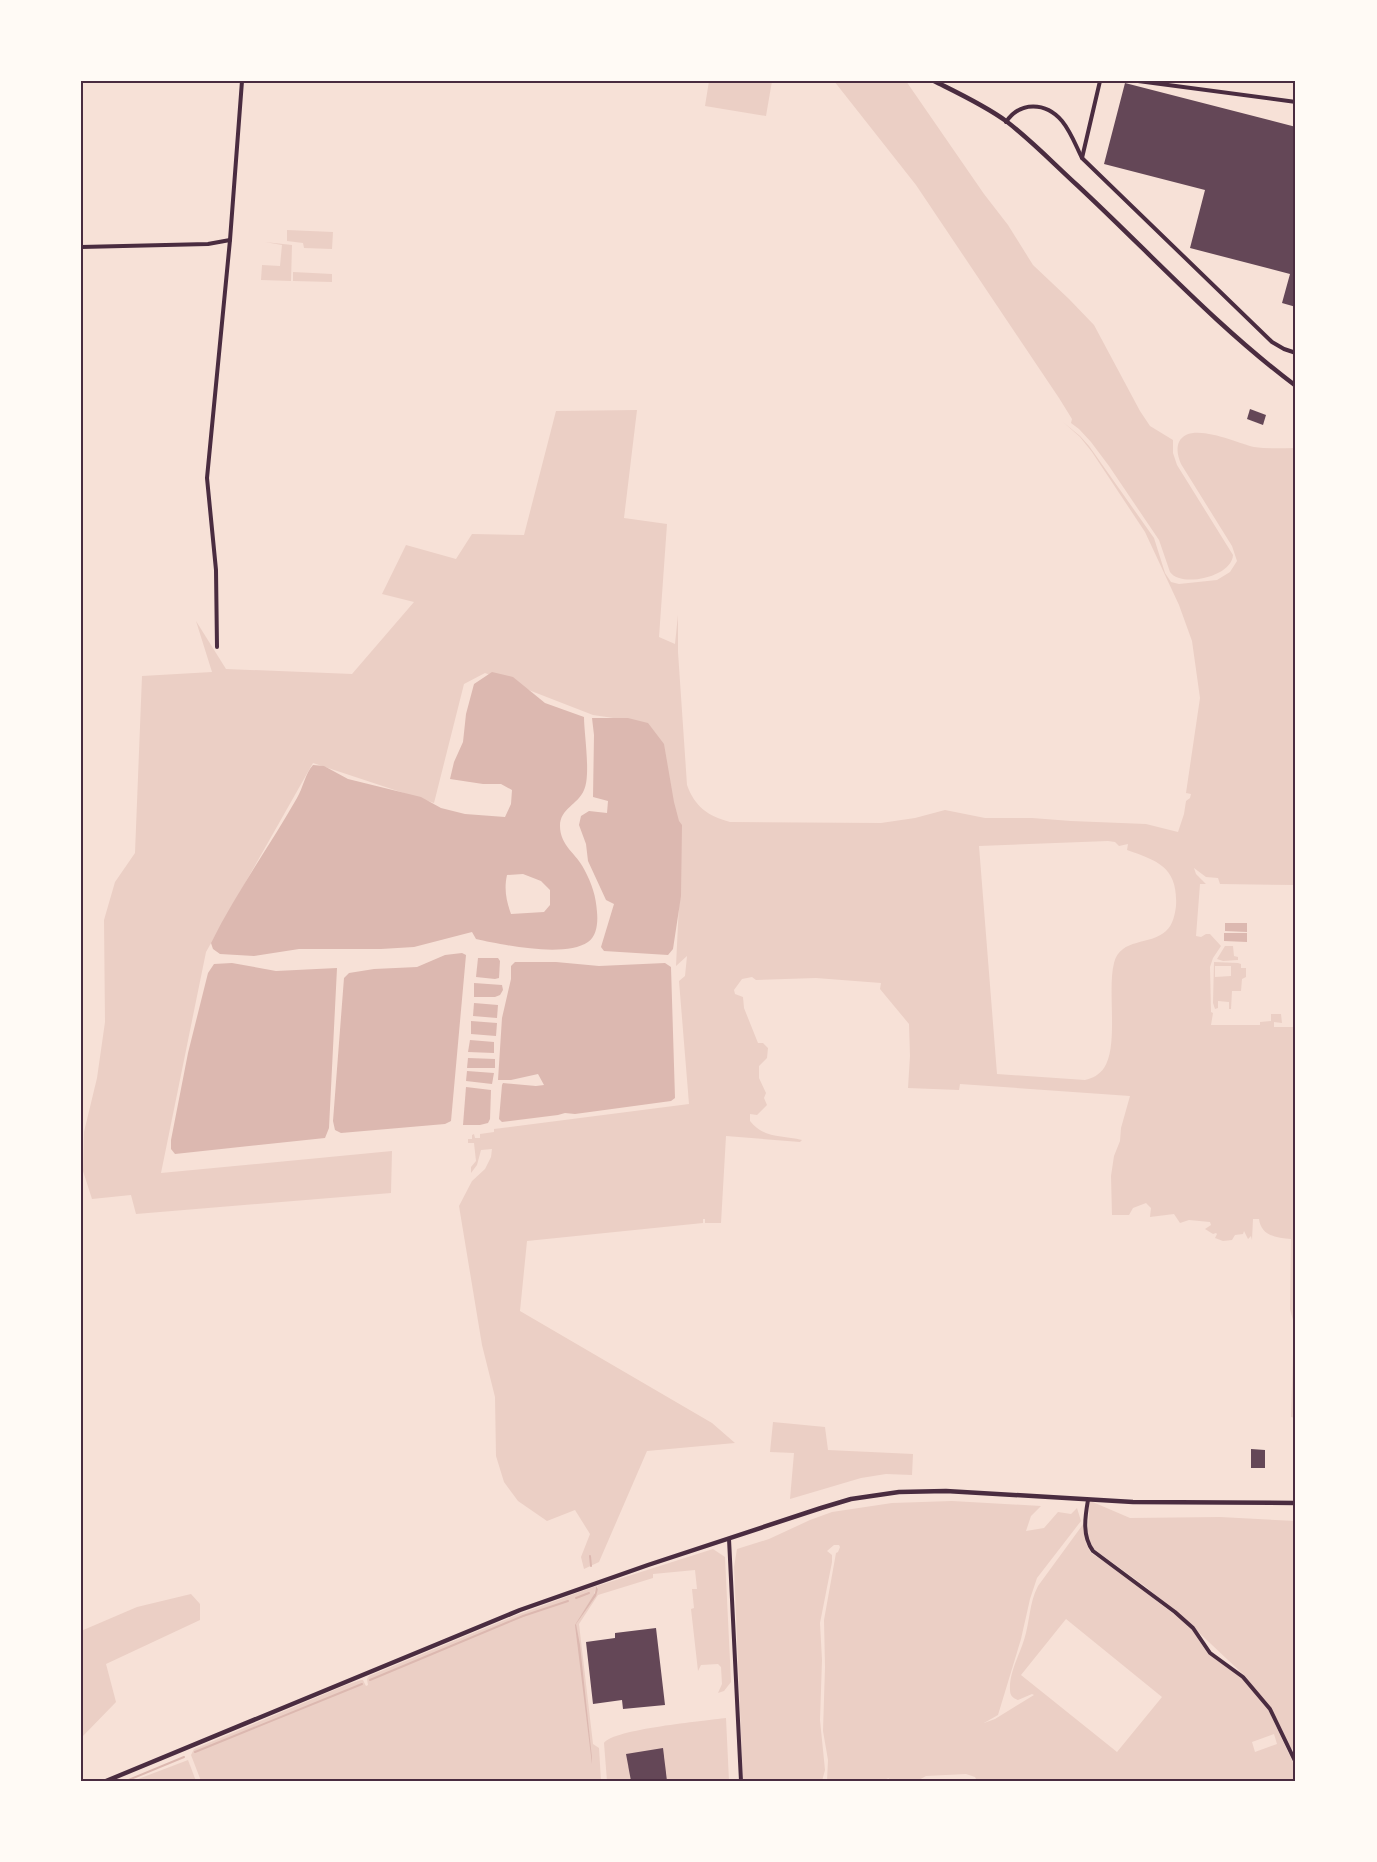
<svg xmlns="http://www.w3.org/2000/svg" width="1377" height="1862" viewBox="0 0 1377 1862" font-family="Karla,sans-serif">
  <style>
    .green { fill: #ebcfc5; fill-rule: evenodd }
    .water { fill: #dcb8b0; fill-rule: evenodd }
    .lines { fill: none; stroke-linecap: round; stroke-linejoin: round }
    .stream { stroke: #dcb8b0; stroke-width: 2 }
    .building { fill: #644757 }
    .minor { stroke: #4a2c40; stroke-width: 4 }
    .tertiary { stroke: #4a2c40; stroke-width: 4.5 }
    .secondary { stroke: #4a2c40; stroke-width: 4.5 }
    .neatline { fill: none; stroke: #4a2c40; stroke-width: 2 }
  </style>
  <rect width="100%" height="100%" fill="#f7e1d7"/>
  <!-- green -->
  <g class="green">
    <polygon points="709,81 772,81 766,116 705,106"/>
    <path d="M834,81H906L984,194L1008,225L1033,265L1069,299L1094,325L1140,411L1150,426L1173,440V453L1177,465L1233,555C1232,577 1181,588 1170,572L1159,540L1109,466L1091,442L1079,429L1071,423L1072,419L1059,398L916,185Z"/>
    <polygon points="287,230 333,232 332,249 304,248 303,243 287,241"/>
    <polygon points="265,242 292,245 291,281 261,280 262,265 280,266 282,245"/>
    <polygon points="293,272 332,274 332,282 293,281"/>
    <path d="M637,410L624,518L667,524L659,637L675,644L678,615V652L687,785C695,807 708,816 730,822L881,823L915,818L945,810L985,818H1032L1071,821L1146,824L1178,832L1184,814L1186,801L1190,798L1191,794L1186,793L1200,698L1192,641L1179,605L1145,532L1092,452L1080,437L1063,422L1080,436L1089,446L1154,538L1165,573L1171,582L1179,584L1217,580L1230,572L1237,561L1232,546L1181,464C1178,457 1176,449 1179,442C1190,420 1238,444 1254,447C1268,449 1282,448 1296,448V885L1220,884L1218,878L1206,877L1194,868L1196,874L1206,884H1200L1196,936L1201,937L1206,934H1210L1221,946L1213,958L1210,967L1211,1012L1213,1013L1211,1025H1260V1022L1271,1021V1014H1281L1282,1023L1274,1022V1027H1296V1351L1293,1352L1294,1324L1290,1309L1291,1239C1277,1238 1261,1236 1259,1219H1253L1252,1240L1251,1236L1248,1239L1244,1231L1243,1234L1235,1235L1232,1240L1223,1241L1215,1238L1217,1234L1216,1233L1213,1234L1205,1229L1211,1225L1210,1222L1189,1220L1180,1223L1174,1214L1150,1217L1151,1208L1146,1203L1133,1208L1129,1215H1112L1111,1176L1114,1156L1120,1141L1121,1128L1130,1096L960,1084L959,1090L908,1088L910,1056L909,1024L880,989L881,983L816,978L756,980L752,977L742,979L734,990L735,994L743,997L744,1008L758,1043H763L768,1048L767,1058L759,1066V1078L766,1093L764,1098L767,1105L757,1115L750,1114V1121C764,1139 782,1135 802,1140L800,1142L726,1136L721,1223H705V1219H703V1223L527,1241L520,1311L712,1423L735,1443L647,1451L599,1562L584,1569L581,1557L590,1534L575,1510L547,1521L518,1501L504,1482L496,1456L495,1397L482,1345L459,1206L472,1181L485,1169L491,1157L492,1149L481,1150L477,1165L471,1173V1167L476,1161L474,1143H468V1139H472V1135L474,1134L475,1138H480V1134L494,1132V1129L689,1104L679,981L685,976L687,956L676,966L679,903L627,720L593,715L485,673L464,684L434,803L313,763L206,952L161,1173L392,1151L391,1193L136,1214L131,1195L92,1199L83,1171L84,1132L97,1078L105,1022L104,920L115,882L135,853L142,676L212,672L196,621L226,669L352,674L414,602L382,594L406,545L456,559L472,534L524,535L556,411ZM1108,841L1115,842L1119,846L1128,844L1127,850C1159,861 1178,868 1176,906C1175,914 1173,925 1166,931C1150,946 1121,937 1114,963C1107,990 1119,1046 1104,1068C1099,1075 1093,1078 1085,1080L997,1074L979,846Z"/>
    <polygon points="1225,946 1233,946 1234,956 1238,957 1238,960 1223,961 1217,959"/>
    <path d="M1214,962L1238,963L1241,964V968H1246V977L1242,979L1241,991H1232L1231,1009H1229V1002L1218,1001V1008L1215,1009L1213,1003ZM1215,966H1231V976L1215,977Z"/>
    <polygon points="1296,1353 1296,1470 1295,1470 1295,1418 1291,1417 1293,1354"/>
    <polygon points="773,1422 825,1427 828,1450 913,1454 912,1475 886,1474 861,1478 790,1499 794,1453 770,1452"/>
    <path d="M1088,1500L1130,1518L1220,1517L1296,1521V1748L1291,1749L1270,1709L1246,1677L1194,1628L1146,1587L1095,1550C1082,1534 1092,1518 1088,1500Z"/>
    <path d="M952,1501L1041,1506L1031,1516L1026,1531L1044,1528L1058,1512L1071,1514L1077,1508L1081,1521L1037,1578L1030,1599L1021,1639L998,1715L984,1723L995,1719L1034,1695L1032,1694L1018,1700C1013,1698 1010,1696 1010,1690C1009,1673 1019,1656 1024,1640C1030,1622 1029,1603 1038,1586L1084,1523L1086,1543L1091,1553L1114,1568L1184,1622L1193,1631L1208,1654L1240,1676L1267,1707L1296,1769V1781H977L975,1777L966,1774L926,1776L917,1781H887L894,1771L889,1778L881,1781H827L828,1760L823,1731L825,1667L824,1620L836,1553L838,1552L840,1547L839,1545H834L827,1551L832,1555V1562L820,1623L822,1660L820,1720L825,1770L822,1781H743L734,1567L737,1549L769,1539L810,1520L832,1512L892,1503ZM1066,1619L1162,1697L1117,1752L1021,1675ZM1274,1734L1277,1744L1255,1752L1252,1742Z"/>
    <polygon points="713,1549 725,1557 731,1682 724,1691 718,1693 722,1684 721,1667 718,1664 701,1665 698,1671 691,1609 694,1608 692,1589 697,1589 695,1570 653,1574 653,1578 598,1595 579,1624 593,1744 599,1748 601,1781 201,1781 191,1755 194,1749 346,1685 361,1680 363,1680 366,1686 368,1685 367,1679 369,1676 514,1616 596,1586 594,1595 598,1589 597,1586"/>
    <polygon points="191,1594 200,1604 200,1620 106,1664 116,1702 81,1738 81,1631 137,1607"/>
    <path d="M726,1718L729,1781H607L604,1743C614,1729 704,1721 726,1718Z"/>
    <polygon points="188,1760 196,1781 133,1781"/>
  </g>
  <!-- water -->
  <g class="water">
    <path d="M492,672L513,677L545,703L584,717C584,734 591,775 584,790C578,805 560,808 560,826C560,846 577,854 584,869C592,884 596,896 597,912C598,922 597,936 588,942C565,958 503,945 476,939L472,932L414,947L381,949H299L254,956L220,954L213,949L211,943C236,893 269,847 297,798C303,788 305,774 313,765L324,766L348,779L421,797L441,808L465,814L505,817L511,804L512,790L501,784H483L450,779L454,762L463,742L466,714L474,684ZM523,874L541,881L550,890V905L544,912L511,914C506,900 504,889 507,875Z"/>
    <polygon points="592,718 628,718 648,723 664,744 674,802 679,821 682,825 681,896 673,949 668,955 604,951 601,947 614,904 606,900 588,861 586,844 579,825 581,816 589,811 607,813 608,801 593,797 594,735"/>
    <polygon points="1225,923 1247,923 1247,932 1225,931"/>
    <polygon points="1224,933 1247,933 1247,942 1224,941"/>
    <polygon points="462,953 466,955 451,1121 445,1124 341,1133 335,1130 333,1121 344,978 349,973 374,969 417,967 445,955"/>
    <polygon points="478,958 498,958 500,961 499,978 495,979 476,977"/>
    <polygon points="515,962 556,962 599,966 665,963 671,967 675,1098 671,1101 575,1114 565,1113 558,1115 502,1122 499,1119 502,1085 503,1083 536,1086 544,1085 538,1074 511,1080 498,1080 502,1018 511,979 511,966"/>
    <polygon points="232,963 276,971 337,968 329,1128 325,1138 175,1154 171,1149 171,1140 188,1053 208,973 214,964"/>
    <polygon points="474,983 502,985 503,990 500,995 495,997 474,997"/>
    <polygon points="474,1003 498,1005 497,1018 473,1016"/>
    <polygon points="471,1021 497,1023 496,1036 471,1034"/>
    <polygon points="470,1040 494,1042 494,1053 468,1052"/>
    <polygon points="468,1058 495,1059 495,1068 467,1068"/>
    <polygon points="467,1071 494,1073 492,1084 466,1081"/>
    <polygon points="466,1087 491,1090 490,1119 488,1123 480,1125 463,1125"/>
    <polygon points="596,1586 598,1589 596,1596 576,1624 580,1645 592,1758 592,1781 592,1764 575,1625 595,1593"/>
  </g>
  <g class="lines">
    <!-- stream -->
    <g class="stream">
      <polyline points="590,1556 591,1566"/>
      <polyline points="576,1598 589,1593"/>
      <polyline points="370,1680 523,1616 568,1601"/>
      <polyline points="195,1752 362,1684"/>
      <polyline points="126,1781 184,1757"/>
    </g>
  </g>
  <!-- building -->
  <g class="building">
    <polygon points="1125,83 1296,127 1296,307 1282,303 1290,274 1190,248 1205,190 1104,164"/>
    <polygon points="1250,409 1266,415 1263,425 1247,419"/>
    <polygon points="1251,1449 1265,1450 1265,1468 1251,1468"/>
    <polygon points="656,1628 665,1705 623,1709 622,1700 593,1704 586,1642 615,1638 615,1633"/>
    <polygon points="663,1748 667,1781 631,1781 626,1754"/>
  </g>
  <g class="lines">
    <!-- minor -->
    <g class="minor">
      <polyline points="1138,81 1296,102"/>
      <path d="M1006,122C1020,101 1046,102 1062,121C1071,132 1076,146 1082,158L1272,342L1284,349L1296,353"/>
      <polyline points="1082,158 1100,81"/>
      <polyline points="81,247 208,244 230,240"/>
      <polyline points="217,647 216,570 207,478 230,240 242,81"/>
      <path d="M1088,1500C1085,1517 1082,1536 1093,1551L1175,1612L1193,1628L1210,1653L1243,1677L1270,1709L1296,1763"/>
      <polyline points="729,1539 741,1781"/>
    </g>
    <!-- tertiary -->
    <path class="tertiary" d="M934,81C958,93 984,105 1006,121C1031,140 1054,164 1077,185C1149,252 1217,327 1296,386"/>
    <!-- secondary -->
    <polyline class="secondary" points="106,1781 520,1610 648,1565 821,1508 851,1499 899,1492 946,1491 1133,1502 1296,1503"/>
  </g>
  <!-- border -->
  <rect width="1377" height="1862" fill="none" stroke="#fffaf5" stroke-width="165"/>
  <rect x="82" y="82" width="1212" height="1698" class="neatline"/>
</svg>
